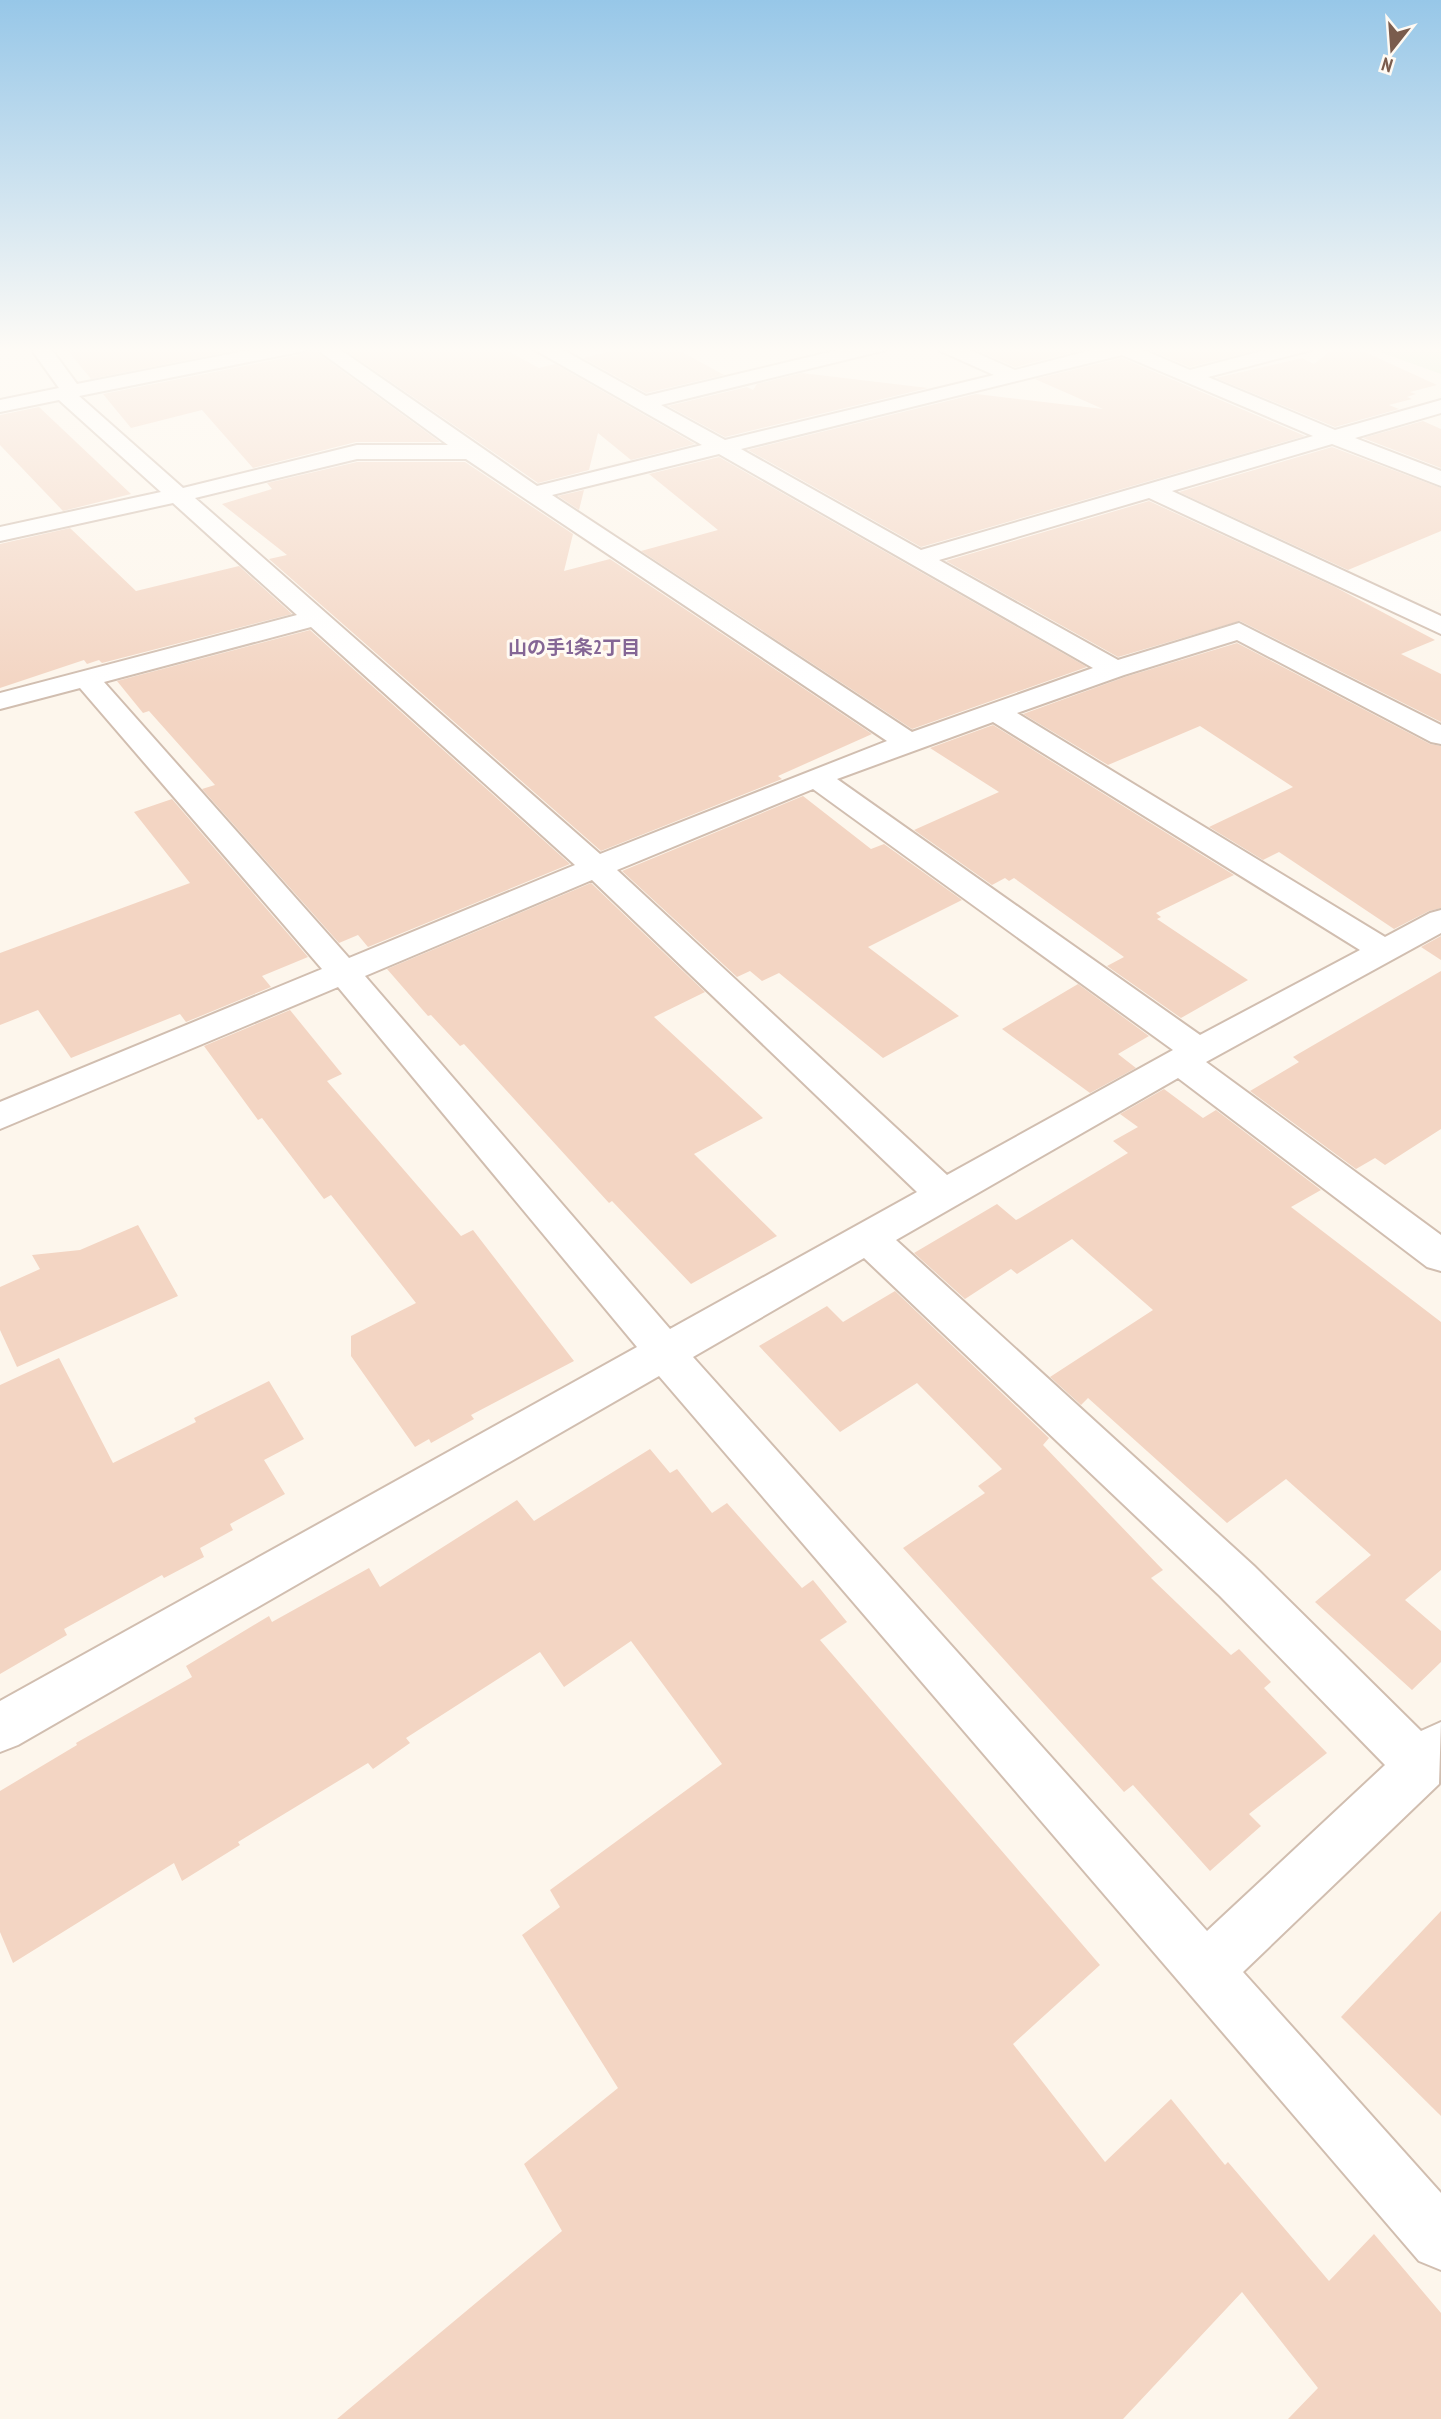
<svg xmlns="http://www.w3.org/2000/svg" width="1441" height="2419" viewBox="0 0 1441 2419" font-family="'PT Sans Narrow','Noto Sans JP',sans-serif">
  <style>
    .green { fill: #d8ecc9 }
    .building { fill: #f3d5c3 }
    .lines { fill: none; stroke-linecap: round; stroke-linejoin: round }
    .minor-casing { stroke: #d1beb0; stroke-width: 4 }
    .minor { fill: #fff; fill-rule: evenodd }
    .labels { text-anchor: middle; stroke-width: 6; stroke-linejoin: round; paint-order: stroke }
    .far-neighbourhood-label { font-size: 19px; font-weight: bold; fill: #846695; stroke: #fffaf3 }
  </style>
  <rect width="100%" height="100%" fill="#fdf6ec"/>
  <!-- green -->
  <polygon class="green" points="1363,346 1441,346 1441,374"/>
  <!-- building -->
  <g class="building">
    <polygon points="64,346 257,346 91,379"/>
    <polygon points="339,346 499,346 539,368 555,364 695,444 631,460 598,433 589,470 538,483"/>
    <polygon points="649,346 671,346 724,375 646,393 583,358 616,350 621,353"/>
    <polygon points="967,346 1097,346 1015,367"/>
    <polygon points="1140,346 1265,346 1265,348 1190,367"/>
    <polygon points="1354,347 1437,385 1410,392 1416,394 1407,397 1412,399 1389,405 1399,409 1335,427 1216,378 1302,358 1314,364 1329,352"/>
    <polygon points="311,348 440,442 356,442 253,468 202,410 131,428 103,394 300,355"/>
    <polygon points="1122,358 1305,436 921,547 748,450 976,394 1103,409 1035,379"/>
    <polygon points="802,373 928,388 725,437 668,406 747,387 753,390 757,384"/>
    <polygon points="39,407 131,494 63,511 0,445 0,415"/>
    <polygon points="1423,421 1441,429 1441,468 1363,438"/>
    <polygon points="1332,447 1441,488 1441,531 1348,570 1179,492"/>
    <polygon points="719,457 1087,667 912,729 641,551 718,530 649,474"/>
    <polygon points="357,462 465,462 573,534 564,571 610,559 872,734 778,776 782,779 601,851 269,559 287,555 222,504 272,489 267,483"/>
    <polygon points="584,490 579,510 558,496"/>
    <polygon points="1149,501 1335,587 1435,640 1401,654 1441,674 1441,722 1240,621 1118,657 946,561"/>
    <polygon points="70,528 136,591 239,566 292,614 102,663 99,660 87,664 84,660 0,688 0,544"/>
    <polygon points="310,630 570,864 368,947 358,935 339,943 202,789 215,785 149,711 143,713 117,681"/>
    <polygon points="1237,643 1430,744 1441,746 1441,908 1429,911 1394,929 1279,852 1263,860 1209,827 1293,787 1200,726 1108,765 1023,714 1125,677"/>
    <polygon points="993,725 1234,875 1156,913 1161,917 1157,919 1248,980 1181,1018 1107,966 1124,957 1014,878 1009,881 1005,878 992,885 914,830 999,792 930,748"/>
    <polygon points="803,796 871,849 884,844 962,900 868,947 959,1016 883,1058 779,973 762,981 750,971 737,977 622,871"/>
    <polygon points="172,799 308,957 262,976 271,987 186,1022 180,1014 71,1058 38,1010 0,1025 0,953 190,883 134,812"/>
    <polygon points="591,883 705,992 654,1017 763,1118 694,1154 777,1236 691,1284 612,1201 609,1203 464,1044 460,1046 431,1015 428,1016 387,969"/>
    <polygon points="1441,936 1441,960 1421,947"/>
    <polygon points="1441,971 1441,1129 1385,1165 1375,1158 1356,1169 1250,1091 1299,1062 1293,1057"/>
    <polygon points="1078,984 1149,1036 1118,1054 1136,1068 1090,1093 1002,1029"/>
    <polygon points="290,1010 342,1074 327,1081 461,1236 473,1230 574,1361 471,1415 474,1419 431,1443 429,1439 415,1447 351,1356 351,1336 416,1303 331,1195 324,1199 262,1118 258,1120 204,1046"/>
    <polygon points="1164,1089 1203,1118 1216,1110 1321,1190 1291,1207 1441,1322 1441,1570 1405,1600 1441,1631 1441,1662 1412,1690 1315,1602 1371,1555 1286,1479 1227,1523 1088,1398 1081,1405 1050,1377 1153,1310 1072,1239 1017,1274 1011,1269 965,1299 914,1253 997,1204 1016,1220 1020,1218 1128,1153 1113,1141 1138,1127 1120,1114"/>
    <polygon points="138,1225 178,1296 17,1367 0,1330 0,1287 40,1269 32,1255 80,1250"/>
    <polygon points="895,1291 1049,1438 1043,1445 1163,1570 1151,1578 1231,1655 1239,1649 1271,1682 1264,1688 1327,1753 1249,1814 1261,1826 1210,1871 1133,1785 1124,1792 903,1548 985,1493 978,1486 1002,1469 917,1383 840,1432 759,1346 827,1306 843,1322"/>
    <polygon points="59,1358 113,1463 196,1422 194,1418 269,1381 304,1439 264,1460 285,1494 230,1524 233,1530 200,1548 204,1557 164,1578 162,1575 64,1629 67,1635 0,1674 0,1385"/>
    <polygon points="650,1449 670,1473 677,1469 712,1513 727,1503 802,1588 813,1580 847,1622 820,1640 1100,1965 1013,2044 1105,2162 1171,2099 1225,2165 1228,2162 1329,2281 1374,2234 1441,2313 1441,2419 1288,2419 1318,2388 1242,2292 1123,2419 337,2419 562,2231 524,2164 618,2088 522,1935 560,1907 550,1890 722,1764 631,1641 564,1687 540,1652 406,1738 410,1743 373,1769 368,1763 238,1842 240,1845 182,1881 174,1863 13,1963 0,1932 0,1791 77,1745 76,1743 192,1677 186,1666 269,1616 272,1622 369,1568 380,1587 517,1500 534,1521"/>
    <polygon points="1441,1911 1441,2116 1341,2017"/>
  </g>
  <g class="lines">
    <defs>
      <path id="minor" d="M29,346H49L77,384L270,346H309L306,350L299,352L79,396L183,488L357,445H448L312,346H335L537,486L702,445L535,350L532,346H556L646,396L855,346H889L886,350L661,405L725,440L994,375L938,350L935,346H961L1015,370L1107,346H1134L1190,370L1281,346H1314L1311,350L1208,377L1335,430L1441,400V413L1355,438L1441,471V486L1332,444L1172,491L1441,616V634L1149,498L939,560L1118,660L1239,623L1441,725V744L1431,742L1237,640L1124,675L1017,713L1385,937L1430,913L1441,910V933L1206,1062L1441,1235V1271L1427,1267L1178,1078L896,1240L1254,1566L1421,1731L1441,1722L1439,1784L1243,1972L1441,2193V2270L1419,2261L659,1376L18,1745L0,1752V1701L637,1347L338,987L0,1129V1102L322,969L80,688L0,709V693L297,615L173,503L0,541V527L161,492L59,400L0,412V400L59,388ZM1122,355L1313,436L921,550L741,449ZM719,454L1093,668L912,732L552,495ZM357,459H466L887,741L600,854L195,498ZM311,627L575,865L349,958L104,682ZM993,722L1360,950L1200,1035L837,779ZM813,789L1173,1050L947,1175L617,870ZM592,880L917,1192L670,1329L365,976ZM864,1258L1220,1596L1385,1765L1207,1931L693,1357Z"/>
    </defs>
    <!-- minor casing -->
    <use href="#minor" class="minor-casing"/>
    <!-- minor -->
    <use href="#minor" class="minor"/>
  </g>
  <!-- sky -->
  <linearGradient id="sky" x2="0" y2="1"><stop stop-color="#97c7e8"/><stop offset="0.51" stop-color="#fefbf6"/><stop offset="1" stop-color="#fefbf6" stop-opacity="0"/></linearGradient>
  <rect width="1441" height="685" fill="url(#sky)"/>
  <g class="labels">
    <!-- far-neighbourhood labels -->
    <g class="far-neighbourhood-label">
      <text x="574" y="654">山の手1条2丁目</text>
    </g>
  </g>
  <!-- north arrow -->
  <g transform="translate(1392 49) rotate(197)" stroke="#fffaf3" stroke-width="5" paint-order="stroke">
  <path d="M0-5L12 26L0 18L-12 26Z" fill="#7a5c4d"/>
  <text y="-10" font-size="19" font-weight="bold" text-anchor="middle" fill="#7a5c4d">N</text>
  </g>
</svg>
